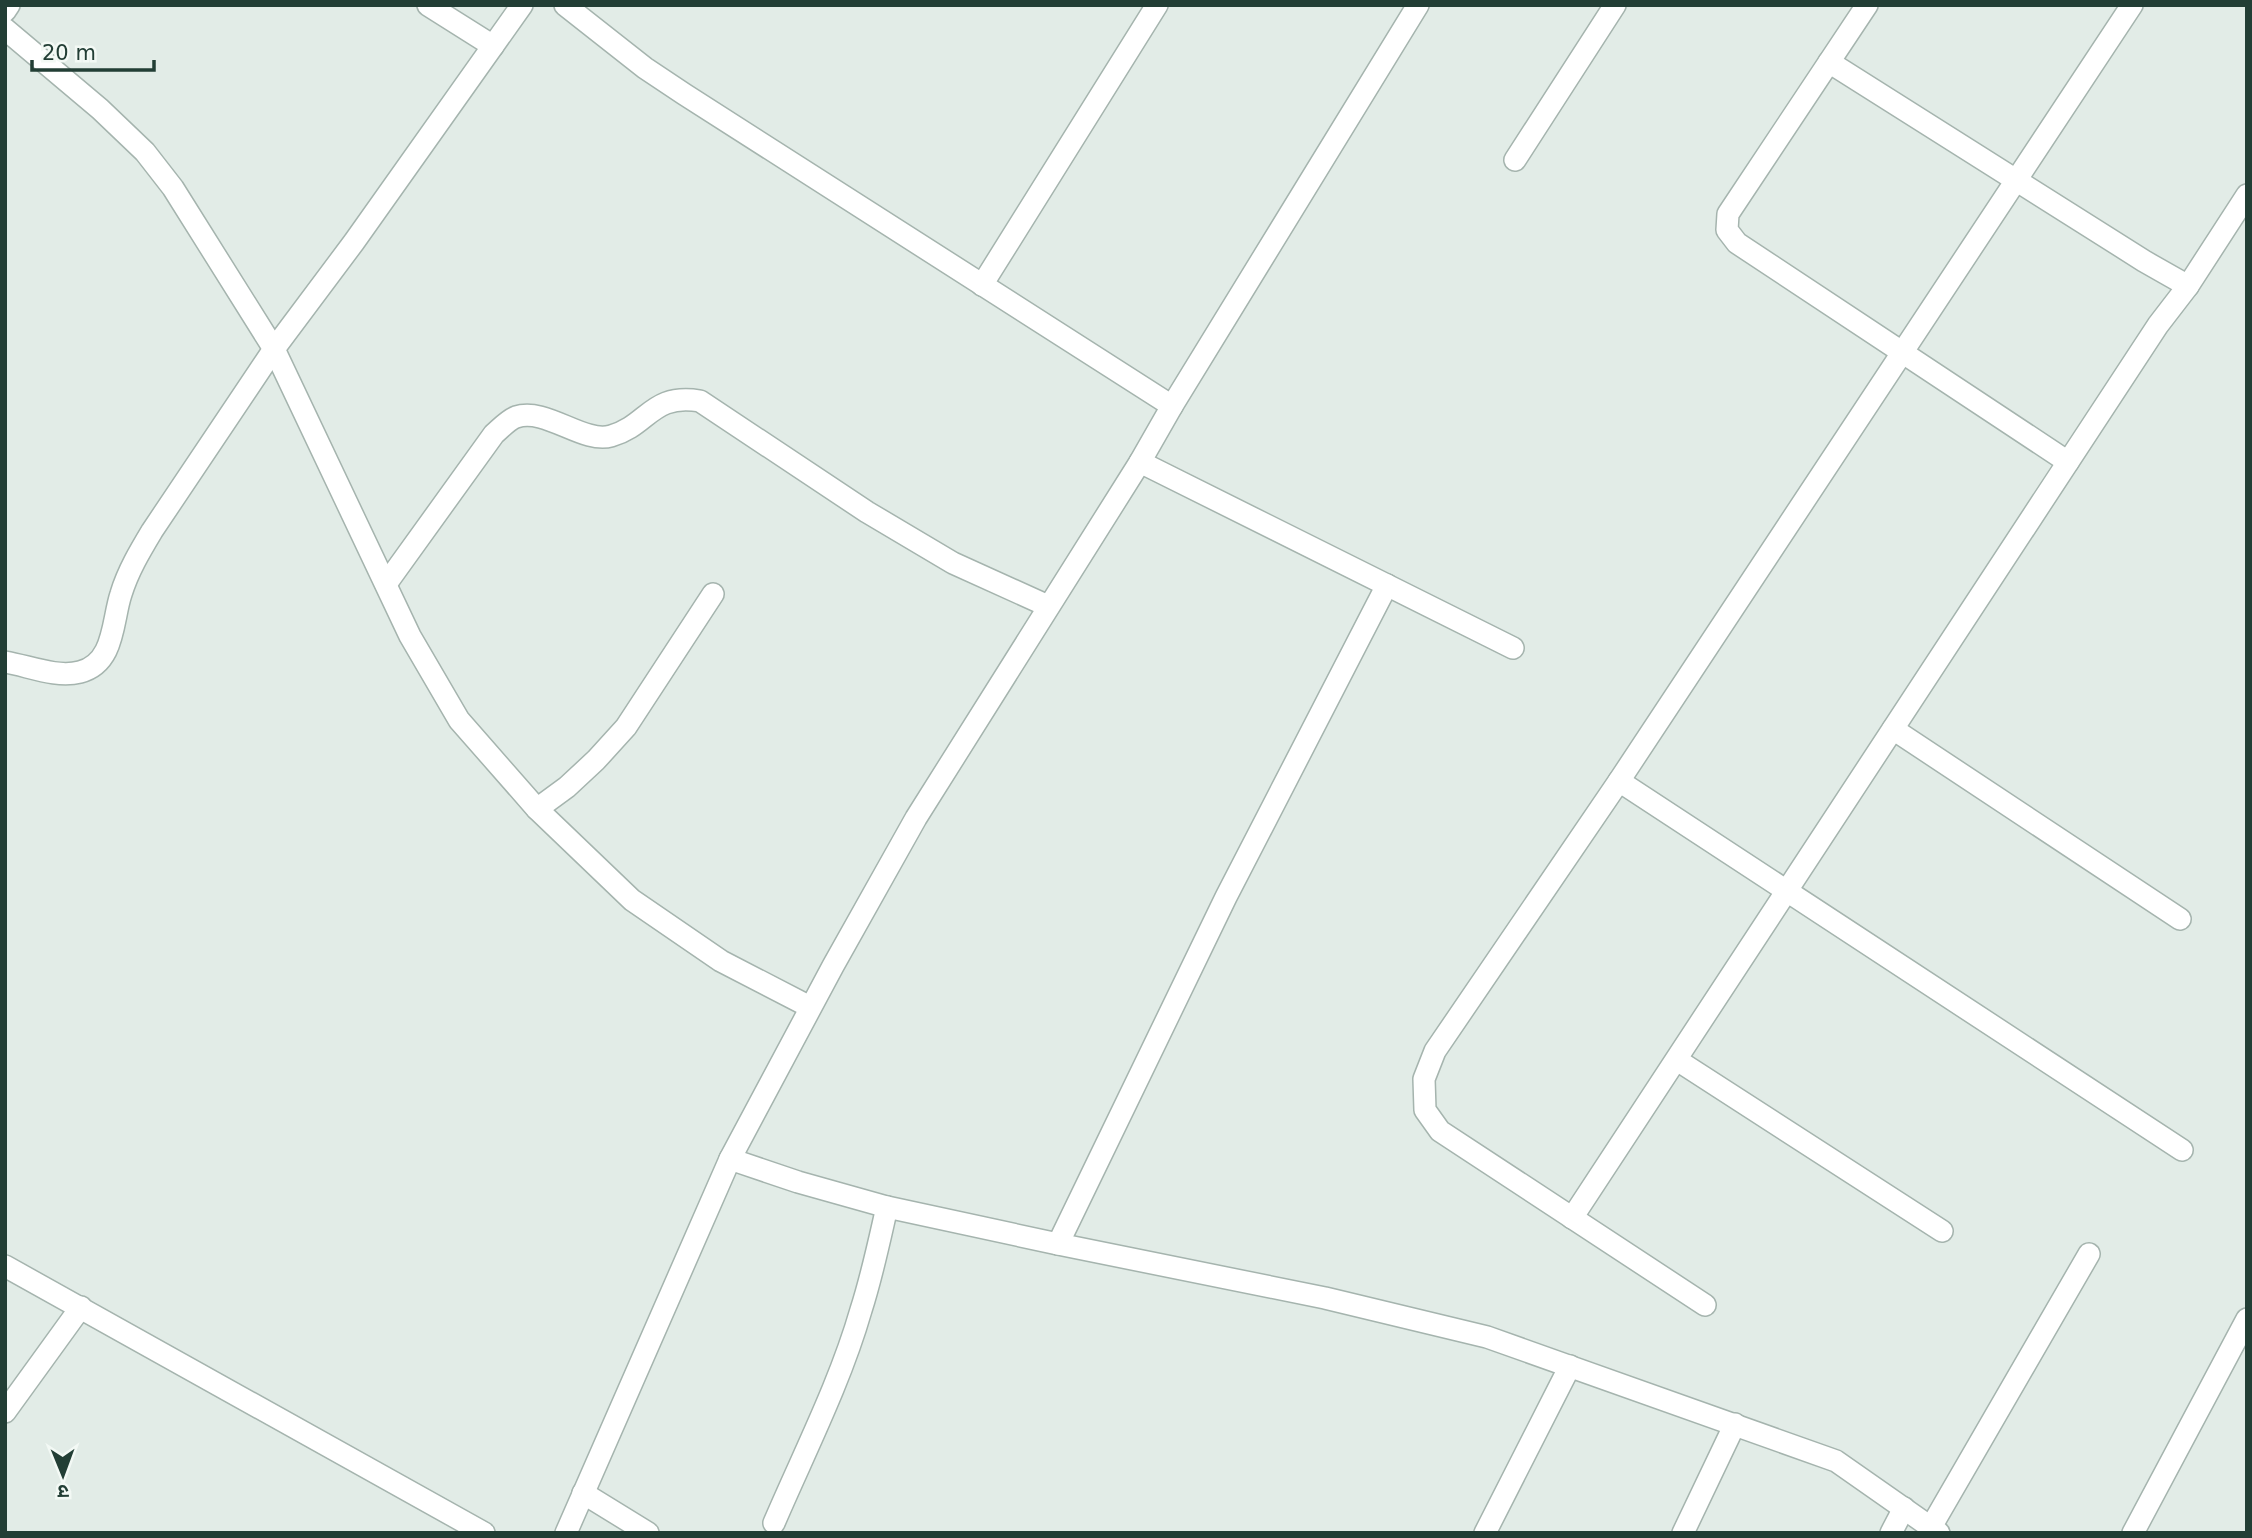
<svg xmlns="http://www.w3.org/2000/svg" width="2252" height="1538" viewBox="0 0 2252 1538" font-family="'DejaVu Sans','Noto Sans Devanagari',sans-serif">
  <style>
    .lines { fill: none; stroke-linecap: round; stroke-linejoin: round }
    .street-casing { stroke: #a5b4ae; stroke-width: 24 }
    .street { stroke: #fff; stroke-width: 21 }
  </style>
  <rect width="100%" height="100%" fill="#e2ece7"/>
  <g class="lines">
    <defs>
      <g id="street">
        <polyline points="428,5 493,46"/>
        <polyline points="565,5 645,68 684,94 1172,406"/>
        <polyline points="1867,5 1728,214 1727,230 1737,243 2068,462"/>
        <polyline points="5,11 9,5"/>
        <polyline points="5,29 100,109 145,152 173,188 274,349 410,636 459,720 537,809 632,900 721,961 810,1007"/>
        <polyline points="1829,62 2144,261 2188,286"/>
        <polyline points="1515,160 1615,5"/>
        <polyline points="982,285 1157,5"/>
        <polyline points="1140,462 1513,648"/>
        <path d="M386,584L494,434C500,429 508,420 516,417C546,407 583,444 611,436C649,425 651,393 700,401L867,512L953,563L1048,606"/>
        <path d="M5,662C29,666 56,678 80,672C115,663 112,621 121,594C128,571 140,551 152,531L274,349L354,242L522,5"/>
        <polyline points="1893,729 2180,919"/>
        <polyline points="1619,781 2182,1150"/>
        <polyline points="537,809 567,787 596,760 626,727 713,594"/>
        <polyline points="1677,1060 1942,1231"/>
        <polyline points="730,1159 798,1182 887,1207 1058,1244 1325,1298 1487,1337 1836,1461 1939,1533"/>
        <polyline points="1572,1218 2158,325 2188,286 2247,195"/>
        <polyline points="1058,1244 1226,897 1387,585"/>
        <polyline points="5,1266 484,1533"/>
        <polyline points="1705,1305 1440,1131 1425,1110 1424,1079 1435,1051 1619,781 2132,5"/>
        <polyline points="5,1412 81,1307"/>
        <polyline points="583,1493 648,1533"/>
        <path d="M774,1523C804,1453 840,1383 861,1310C872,1276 879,1242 887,1207"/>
        <polyline points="1931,1527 2089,1254"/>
        <polyline points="566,1533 730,1159 833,966 916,818 1140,462 1172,406 1418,5"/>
        <polyline points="1485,1533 1570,1366"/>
        <polyline points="1683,1533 1735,1424"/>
        <polyline points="1891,1533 1904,1508"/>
        <polyline points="2133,1533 2247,1319"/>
      </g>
    </defs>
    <!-- street casing -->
    <use href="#street" class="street-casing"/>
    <!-- street -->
    <use href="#street" class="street"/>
  </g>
  <!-- border -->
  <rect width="2252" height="1538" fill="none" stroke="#223e35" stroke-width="14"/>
  <!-- north arrow -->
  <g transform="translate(63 1475) rotate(179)" stroke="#f3f9f5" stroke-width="5" paint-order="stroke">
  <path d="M0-5L12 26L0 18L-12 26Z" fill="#223e35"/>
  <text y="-10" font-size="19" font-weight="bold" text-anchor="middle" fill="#223e35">उ</text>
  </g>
  <!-- scale -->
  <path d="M32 60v10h122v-10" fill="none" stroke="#223e35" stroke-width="3.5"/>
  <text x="42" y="60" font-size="21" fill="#223e35" stroke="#f3f9f5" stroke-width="5" paint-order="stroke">20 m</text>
</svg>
